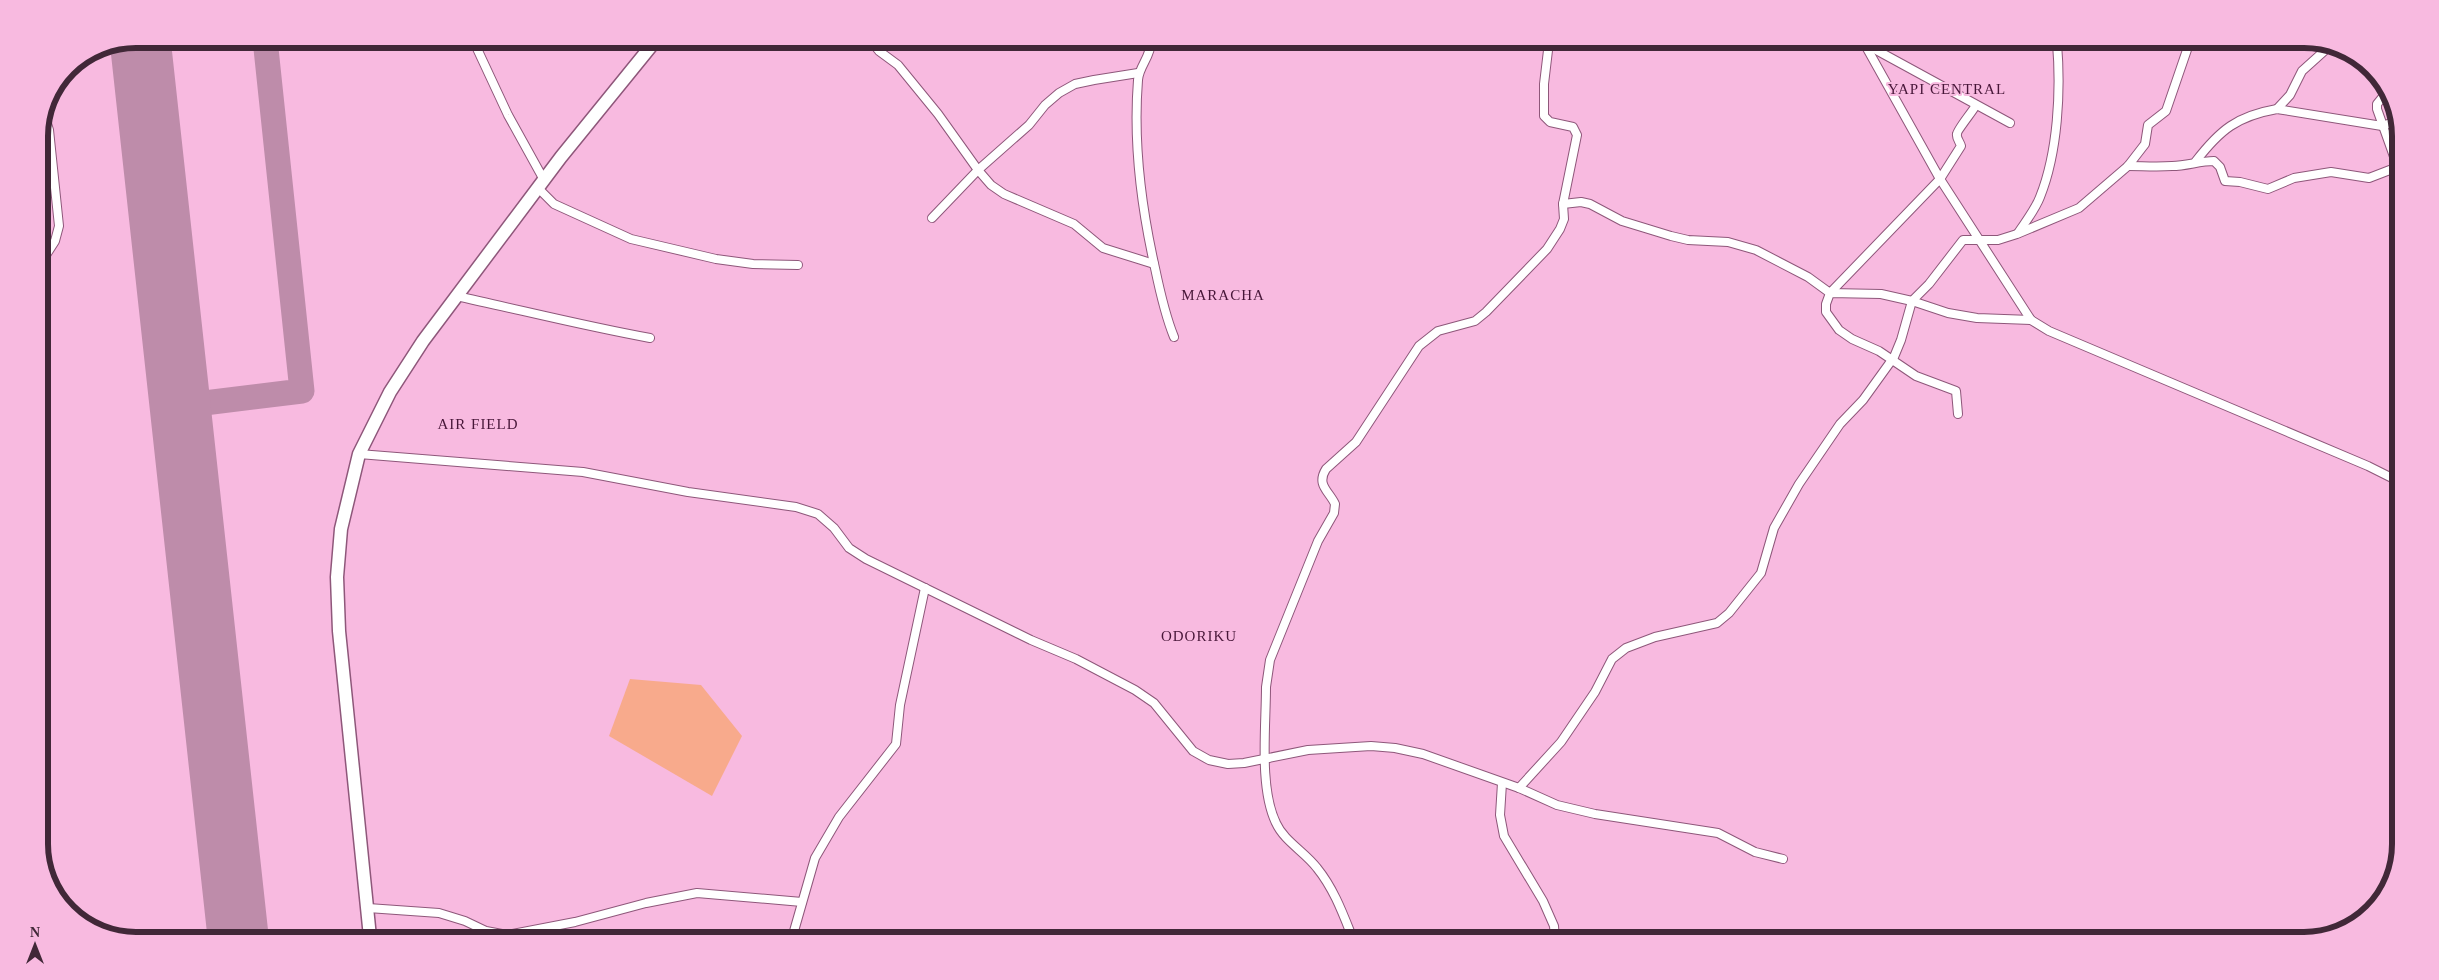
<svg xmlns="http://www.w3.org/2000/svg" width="2439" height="980" viewBox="0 0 2439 980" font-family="'Times New Roman',serif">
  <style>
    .green { fill: #f8aa8c }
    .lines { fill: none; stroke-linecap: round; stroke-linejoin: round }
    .taxiway { stroke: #be8caa; stroke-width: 25 }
    .runway { stroke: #be8caa; stroke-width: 61 }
    .street-casing { stroke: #8e577a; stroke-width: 10 }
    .primary-casing { stroke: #8e577a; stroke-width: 15 }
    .street { stroke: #fff; stroke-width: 8 }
    .primary { stroke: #fff; stroke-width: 12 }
    .labels { text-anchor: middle; stroke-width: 4; stroke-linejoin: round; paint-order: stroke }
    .quarter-label { font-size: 15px; letter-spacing: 1px; fill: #471638; stroke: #f8bae0 }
    .rim { fill: none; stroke: #412838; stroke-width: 6 }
  </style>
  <rect width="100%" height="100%" fill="#f8bae0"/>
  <!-- green -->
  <polygon class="green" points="630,679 701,685 742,736 712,796 609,736"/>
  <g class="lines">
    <!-- taxiway -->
    <polyline class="taxiway" points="180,406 302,391 265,39"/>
    <!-- runway -->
    <polyline class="runway" points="140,39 238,936"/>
    <defs>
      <g id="street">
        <polyline points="473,40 508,115 544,180"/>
        <polyline points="871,41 879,51 898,65 938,114 978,170 991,185 1004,194 1074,224 1103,248 1154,264"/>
        <path d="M1151,41C1151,57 1139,66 1138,80C1133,143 1141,206 1155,268C1160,292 1165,315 1174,337"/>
        <polyline points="1864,43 1940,179 2031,320 2049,331 2368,466 2398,481"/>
        <polyline points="1867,45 2010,123"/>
        <polyline points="2277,109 2290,95 2302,71 2332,44"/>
        <path d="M2196,161C2220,130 2237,116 2277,109L2382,126L2397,121"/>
        <path d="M2128,166C2142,166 2157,167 2172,166C2187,166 2199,161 2214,161L2220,167L2225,181L2240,182L2268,189L2294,178L2331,172L2369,178L2395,168L2397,165L2377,109V104L2386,93"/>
        <polyline points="538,188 554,204 631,239 716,259 753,264 798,265"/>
        <path d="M1563,204L1581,202L1590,204L1622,221L1671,236L1688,240L1728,242L1756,250L1808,277L1830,293L1940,179L1961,146C1960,142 1956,138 1957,134C1957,130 1973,111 1976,105"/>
        <polyline points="932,218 978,170 1029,125 1045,105 1059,93 1075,84 1094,80 1138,73"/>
        <path d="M2018,233C2026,221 2035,210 2040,197C2058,152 2061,91 2057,43"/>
        <polyline points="39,266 55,241 59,226 49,130 43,111"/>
        <path d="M456,296C521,310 584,326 650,338"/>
        <polyline points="1958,414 1956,391 1916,376 1879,351 1852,339 1839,330 1826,312 1826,304 1830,293 1881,294 1912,301 1948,313 1977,318 2031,320"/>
        <polyline points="359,454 583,472 688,492 796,507 818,514 834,528 849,548 866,559 1031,640 1076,659 1135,690 1154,703 1193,751 1209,760 1228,764 1244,763 1308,750 1371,746 1395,748 1423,754 1519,788 1557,805 1595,814 1718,833 1755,852 1783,859"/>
        <polyline points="2396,675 2396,669"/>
        <polyline points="1502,783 1500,815 1504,836 1543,901 1554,926 1555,939"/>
        <polyline points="1519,788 1561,742 1595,692 1612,659 1626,648 1655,637 1717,623 1729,613 1761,573 1774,528 1799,484 1840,424 1863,400 1894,357 1901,340 1912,301 1929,284 1963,240 1998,240 2017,234 2079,208 2128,166 2145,144 2148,125 2166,111 2189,44"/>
        <polyline points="368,908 439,913 465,921 486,931 507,935 575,922 646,903 697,893 802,902"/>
        <polyline points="792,938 815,858 839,817 896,744 900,705 925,588"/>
        <path d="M1353,939C1343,914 1334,889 1317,868C1305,852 1284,841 1276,823C1259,788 1266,727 1266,687L1270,660L1318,541L1334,513L1335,504C1329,491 1316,485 1326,469L1356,442L1419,346L1438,331L1475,321L1486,312L1547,249L1560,229L1564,219L1563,204L1577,135L1573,127L1550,122L1544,116V84L1549,42"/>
      </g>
      <polyline id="primary" points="370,937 339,631 337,577 341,529 359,454 390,392 423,341 561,157 656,40"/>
    </defs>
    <!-- street casing -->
    <use href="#street" class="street-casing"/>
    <!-- primary casing -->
    <use href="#primary" class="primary-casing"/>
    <!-- street -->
    <use href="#street" class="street"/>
    <!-- primary -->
    <use href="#primary" class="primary"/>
  </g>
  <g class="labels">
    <!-- quarter labels -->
    <g class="quarter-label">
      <text x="1947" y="94">YAPI CENTRAL</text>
      <text x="1223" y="300">MARACHA</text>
      <text x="478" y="429">AIR FIELD</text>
      <text x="1199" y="641">ODORIKU</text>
    </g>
  </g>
  <!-- crop -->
  <path d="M0 0H2439V980H0ZM136 48H2304A88 88 0 0 1 2392 136V844A88 88 0 0 1 2304 932H136A88 88 0 0 1 48 844V136A88 88 0 0 1 136 48Z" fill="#f8bae0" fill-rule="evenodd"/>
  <path class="rim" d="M136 48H2304A88 88 0 0 1 2392 136V844A88 88 0 0 1 2304 932H136A88 88 0 0 1 48 844V136A88 88 0 0 1 136 48Z"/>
  <!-- north arrow -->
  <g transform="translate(35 945)" stroke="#f8bae0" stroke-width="4" paint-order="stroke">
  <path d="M0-4L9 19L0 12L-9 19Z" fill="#412838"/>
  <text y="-8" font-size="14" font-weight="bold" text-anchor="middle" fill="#412838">N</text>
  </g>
</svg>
